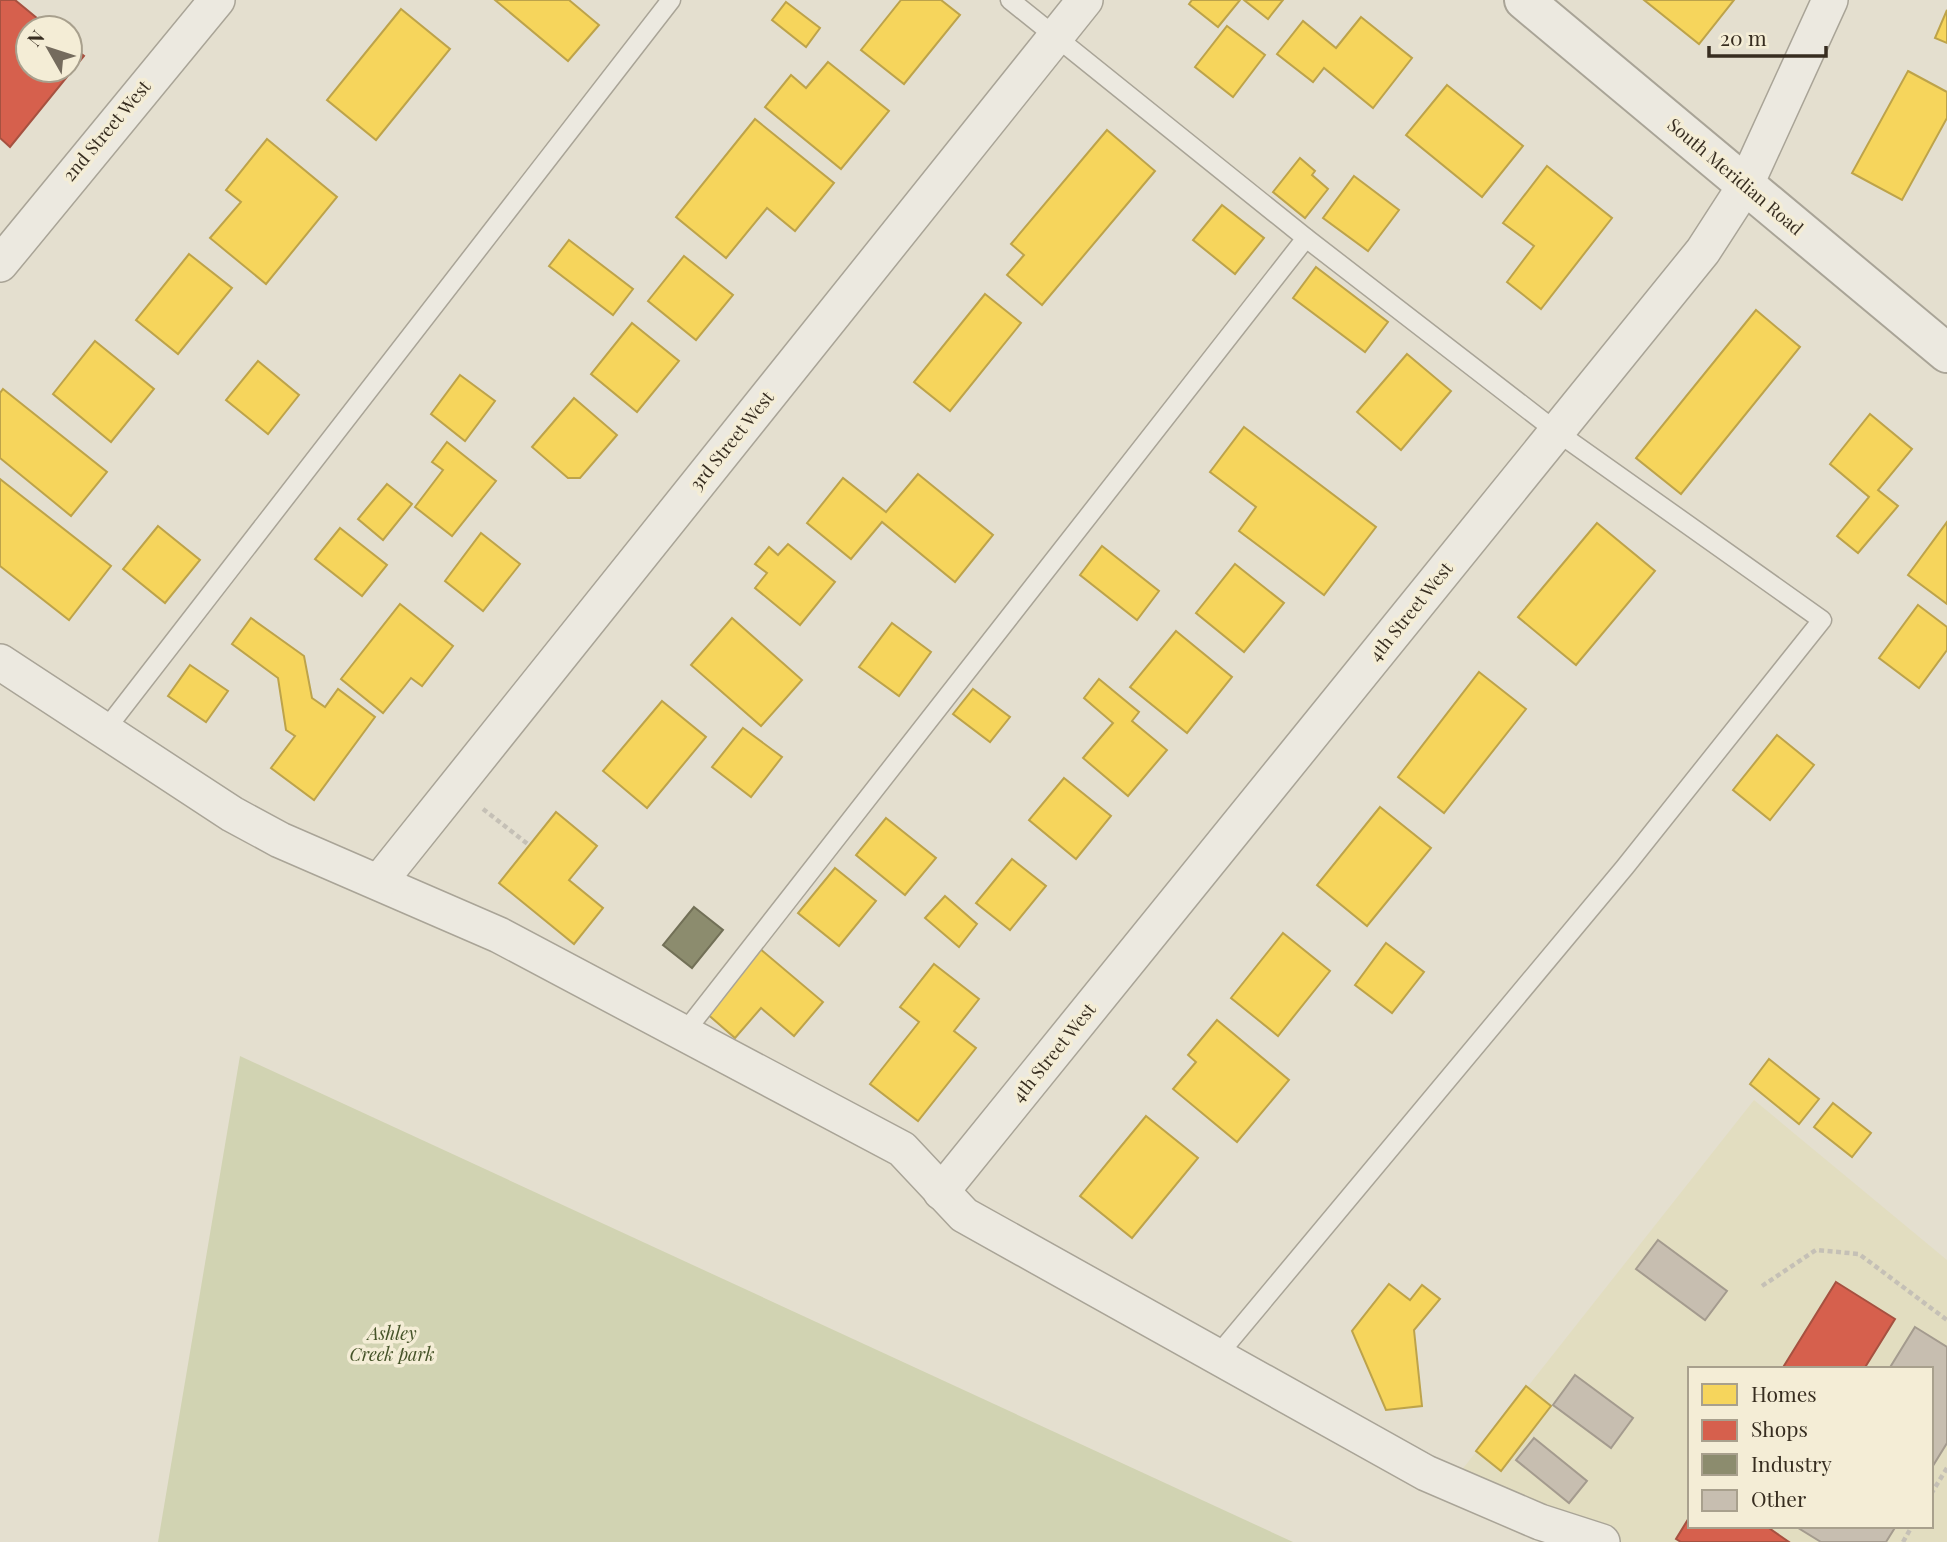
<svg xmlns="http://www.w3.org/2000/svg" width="1947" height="1542" viewBox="0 0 1947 1542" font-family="'Playfair Display',serif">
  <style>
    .farmland { fill: #e2ddc0; fill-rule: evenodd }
    .green { fill: #d1d3b2 }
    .homes { fill: #f6d55c; stroke: #bda34a; stroke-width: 2 }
    .shops { fill: #d6604d; stroke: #a65140; stroke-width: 2 }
    .industry { fill: #8c8c6e; stroke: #727057; stroke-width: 2 }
    .building { fill: #c7beb0; stroke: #a49b8e; stroke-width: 2 }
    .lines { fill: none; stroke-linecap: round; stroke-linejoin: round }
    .service-casing { stroke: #a9a497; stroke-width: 21 }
    .minor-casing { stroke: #a9a497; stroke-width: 38 }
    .tertiary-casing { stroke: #a9a497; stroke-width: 42 }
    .path { stroke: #c5c0b6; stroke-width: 4.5; stroke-dasharray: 5 3.5; stroke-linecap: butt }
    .service { stroke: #ece9e0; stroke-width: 18 }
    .minor { stroke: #ece9e0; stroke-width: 35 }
    .tertiary { stroke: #ece9e0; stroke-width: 38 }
    .labels { text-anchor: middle; stroke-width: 7; stroke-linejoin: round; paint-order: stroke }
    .street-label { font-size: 18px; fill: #372d20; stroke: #f4edd6 }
    .park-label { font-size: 18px; font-style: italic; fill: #455328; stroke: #f4edd6 }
  </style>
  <rect width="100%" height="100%" fill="#e4dfcf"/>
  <!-- farmland -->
  <path class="farmland" d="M1754,1100L1947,1260V1542H1616L1457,1476ZM1690,1369H1931V1526H1690Z"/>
  <!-- green -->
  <polygon class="green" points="240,1056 1293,1542 158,1542"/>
  <!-- homes -->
  <g class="homes">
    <polygon points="495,0 569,0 599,25 568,61"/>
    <polygon points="901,0 941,0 960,15 904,84 861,50"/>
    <polygon points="1192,0 1240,0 1218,27 1189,4"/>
    <polygon points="1244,0 1283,0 1268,19"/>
    <polygon points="1644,0 1734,0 1699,44"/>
    <polygon points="786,2 820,28 806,47 772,20"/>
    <polygon points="401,9 450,49 376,140 327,100"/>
    <polygon points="1947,10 1947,43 1935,38"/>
    <polygon points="1361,17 1412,58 1373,108 1324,68 1313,82 1277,54 1303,21 1336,48"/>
    <polygon points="1227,26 1265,55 1233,97 1195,67"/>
    <polygon points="828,62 889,111 841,169 765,107 791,75 806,88"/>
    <polygon points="1908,71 1947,92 1947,118 1902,200 1852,173"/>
    <polygon points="1447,85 1523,146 1482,197 1406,135"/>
    <polygon points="755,119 834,183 795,231 767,208 726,258 676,217"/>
    <polygon points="1107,130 1155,171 1042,305 1007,275 1024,255 1011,244"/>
    <polygon points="267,139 337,197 266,284 210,238 241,202 226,190"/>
    <polygon points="1300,158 1315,171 1312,175 1328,189 1305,218 1273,192"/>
    <polygon points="1547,166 1612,218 1541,309 1507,282 1534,246 1503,223"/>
    <polygon points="1354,176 1399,210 1368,251 1323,218"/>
    <polygon points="1222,205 1264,238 1235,274 1193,240"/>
    <polygon points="569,240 633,289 613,315 549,266"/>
    <polygon points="189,254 232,288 178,354 136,320"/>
    <polygon points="684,256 733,295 696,340 648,301"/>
    <polygon points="1316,267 1388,322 1365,352 1293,298"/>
    <polygon points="985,294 1021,323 950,411 914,382"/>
    <polygon points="1756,310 1800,347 1681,494 1636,458"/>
    <polygon points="632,323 679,361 637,412 591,374"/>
    <polygon points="95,341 154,389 111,442 53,394"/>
    <polygon points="1407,354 1451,391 1401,450 1357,412"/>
    <polygon points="258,361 299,395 268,434 226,400"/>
    <polygon points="460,375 495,401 465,441 431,414"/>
    <polygon points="3,389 107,472 71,516 0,458 0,393"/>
    <polygon points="574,398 617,435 580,478 568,478 532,447"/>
    <polygon points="1870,414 1912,449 1878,490 1898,506 1858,553 1837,536 1869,497 1830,464"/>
    <polygon points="1244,427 1376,527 1324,595 1239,531 1256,507 1210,472"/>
    <polygon points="447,442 496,481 452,536 415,507 443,470 432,462"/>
    <polygon points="918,474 993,535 955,582 882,522 851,559 807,523 843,478 886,512"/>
    <polygon points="0,479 111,566 69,620 0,566"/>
    <polygon points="387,484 412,504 383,540 358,519"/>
    <polygon points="1947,522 1947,604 1908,575"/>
    <polygon points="1597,523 1655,571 1576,665 1518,617"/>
    <polygon points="158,526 200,560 165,603 123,569"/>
    <polygon points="340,528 387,565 362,596 315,559"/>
    <polygon points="481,533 520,564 483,611 445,581"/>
    <polygon points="788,544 835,582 800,625 755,588 767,573 755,564 769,547 778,555"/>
    <polygon points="1102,546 1159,591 1137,620 1080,575"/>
    <polygon points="1235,564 1284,603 1244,652 1196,613"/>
    <polygon points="400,604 453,646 422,686 411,678 383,713 341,679"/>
    <polygon points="1918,605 1947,627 1947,650 1919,688 1879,658"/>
    <polygon points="251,618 304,656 312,698 325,707 338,689 375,717 314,800 271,768 295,736 286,730 278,678 232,644"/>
    <polygon points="732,618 802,680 761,726 691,665"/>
    <polygon points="892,623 931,652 899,696 859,667"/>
    <polygon points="1176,631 1232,677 1187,733 1130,687"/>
    <polygon points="190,665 228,691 206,722 168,696"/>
    <polygon points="1479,672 1526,709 1444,813 1398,777"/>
    <polygon points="1099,679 1139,712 1132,721 1167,750 1128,796 1083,758 1113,723 1084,698"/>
    <polygon points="973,689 1010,717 990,742 953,714"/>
    <polygon points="662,701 706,737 647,808 603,771"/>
    <polygon points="743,728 782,757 751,797 712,767"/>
    <polygon points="1777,735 1814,765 1770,820 1733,790"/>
    <polygon points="1064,778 1111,816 1076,859 1029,820"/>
    <polygon points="1380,807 1431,848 1367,926 1317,885"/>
    <polygon points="556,812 597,846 569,880 603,908 574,944 499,883"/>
    <polygon points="886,818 936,858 905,895 856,855"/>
    <polygon points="1012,859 1046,886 1010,930 976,903"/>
    <polygon points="835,868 876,901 839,946 798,913"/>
    <polygon points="945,896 977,924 959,947 925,918"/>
    <polygon points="1283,933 1330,971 1278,1036 1231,998"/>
    <polygon points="1386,943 1424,972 1392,1013 1355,985"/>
    <polygon points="759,948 823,1002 794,1036 761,1008 735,1038 705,1012"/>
    <polygon points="934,964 979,999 954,1031 976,1048 918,1121 870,1084 919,1022 900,1007"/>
    <polygon points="1217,1020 1289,1080 1237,1142 1173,1089 1196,1062 1188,1055"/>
    <polygon points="1769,1059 1819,1099 1799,1124 1750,1084"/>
    <polygon points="1833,1103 1871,1133 1852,1157 1814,1127"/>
    <polygon points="1146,1116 1198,1158 1132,1238 1080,1196"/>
    <polygon points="1389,1284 1410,1300 1422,1285 1440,1299 1414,1330 1422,1406 1386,1410 1352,1331"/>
    <polygon points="1526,1386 1551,1406 1501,1471 1476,1451"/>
  </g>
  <!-- shops -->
  <g class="shops">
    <polygon points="0,0 15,0 49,28 28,28 28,70 70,70 70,45 84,56 10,147 0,138"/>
    <polygon points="1836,1282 1895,1319 1864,1369 1782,1369"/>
    <polygon points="1690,1516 1690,1526 1766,1526 1789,1542 1681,1542 1676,1539"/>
  </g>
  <!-- industry -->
  <polygon class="industry" points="694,907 723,930 692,968 663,945"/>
  <!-- building -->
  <g class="building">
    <polygon points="1658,1240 1727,1291 1705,1320 1636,1269"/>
    <polygon points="1915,1327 1947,1347 1947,1443 1931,1469 1931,1369 1889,1369"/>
    <polygon points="1575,1375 1633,1418 1611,1448 1553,1405"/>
    <polygon points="1534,1438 1587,1481 1569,1503 1516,1460"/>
    <polygon points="1795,1526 1896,1526 1886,1542 1821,1542"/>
  </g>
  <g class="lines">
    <defs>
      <g id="service">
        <polyline points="1010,0 1306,238 1557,432 1822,620 1625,867 1217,1356"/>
        <polyline points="106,729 671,0"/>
        <polyline points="684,1033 1306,238"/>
      </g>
      <g id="minor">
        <polyline points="0,264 217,0"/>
        <polyline points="0,662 232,814 280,840 499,935 902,1149 964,1215 1426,1473 1540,1522 1602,1542"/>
        <polyline points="379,882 1085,0"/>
        <polyline points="941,1192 1703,251 1745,186 1830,0"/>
      </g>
      <polyline id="tertiary" points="1524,0 1947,353"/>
    </defs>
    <!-- service casing -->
    <use href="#service" class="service-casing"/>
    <!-- minor casing -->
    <use href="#minor" class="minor-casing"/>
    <!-- tertiary casing -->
    <use href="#tertiary" class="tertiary-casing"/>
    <!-- path -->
    <g class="path">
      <polyline points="483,809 529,845"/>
      <polyline points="1762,1286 1816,1250 1859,1254 1947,1320"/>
      <polyline points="1931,1494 1947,1468"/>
      <polyline points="1903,1542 1912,1526"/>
    </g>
    <!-- service -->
    <use href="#service" class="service"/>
    <!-- minor -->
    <use href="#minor" class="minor"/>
    <!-- tertiary -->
    <use href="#tertiary" class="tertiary"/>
  </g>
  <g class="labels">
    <!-- street labels -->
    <g class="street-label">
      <text transform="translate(107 131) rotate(-50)" y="6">2nd Street West</text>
      <text transform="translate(1735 177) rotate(40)" y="6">South Meridian Road</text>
      <text transform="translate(732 441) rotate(-51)" y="6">3rd Street West</text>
      <text transform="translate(1411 612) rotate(-51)" y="6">4th Street West</text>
      <text transform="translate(1054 1053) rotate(-51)" y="6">4th Street West</text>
    </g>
    <!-- park labels -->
    <g class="park-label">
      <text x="392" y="1340">Ashley<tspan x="392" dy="21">Creek park</tspan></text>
    </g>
  </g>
  <!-- legend -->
  <rect x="1688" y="1367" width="245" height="161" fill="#f4edd6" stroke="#a8a08d" stroke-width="2"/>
  <rect x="1702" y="1384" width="35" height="21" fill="#f6d55c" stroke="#a8a08d" stroke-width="2"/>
  <text x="1751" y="1402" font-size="21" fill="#372d20">Homes</text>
  <rect x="1702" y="1420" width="35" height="21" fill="#d6604d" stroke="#a8a08d" stroke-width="2"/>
  <text x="1751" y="1437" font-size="21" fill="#372d20">Shops</text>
  <rect x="1702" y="1454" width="35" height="21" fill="#8c8c6e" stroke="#a8a08d" stroke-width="2"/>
  <text x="1751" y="1472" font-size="21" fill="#372d20">Industry</text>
  <rect x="1702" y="1490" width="35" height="21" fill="#c7beb0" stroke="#a8a08d" stroke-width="2"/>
  <text x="1751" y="1507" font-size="21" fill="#372d20">Other</text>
  <!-- north arrow -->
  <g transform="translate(49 49) rotate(309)"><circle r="33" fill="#f4edd6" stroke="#a8a08d" stroke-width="2"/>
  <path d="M0-5L12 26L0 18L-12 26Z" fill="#746b5d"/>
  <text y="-10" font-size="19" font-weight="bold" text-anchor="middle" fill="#372d20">N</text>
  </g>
  <!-- scale -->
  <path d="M1709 46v10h117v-10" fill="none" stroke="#372d20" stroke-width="3.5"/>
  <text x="1720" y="46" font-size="21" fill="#372d20" stroke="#f4edd6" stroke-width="5" paint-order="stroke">20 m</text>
</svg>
